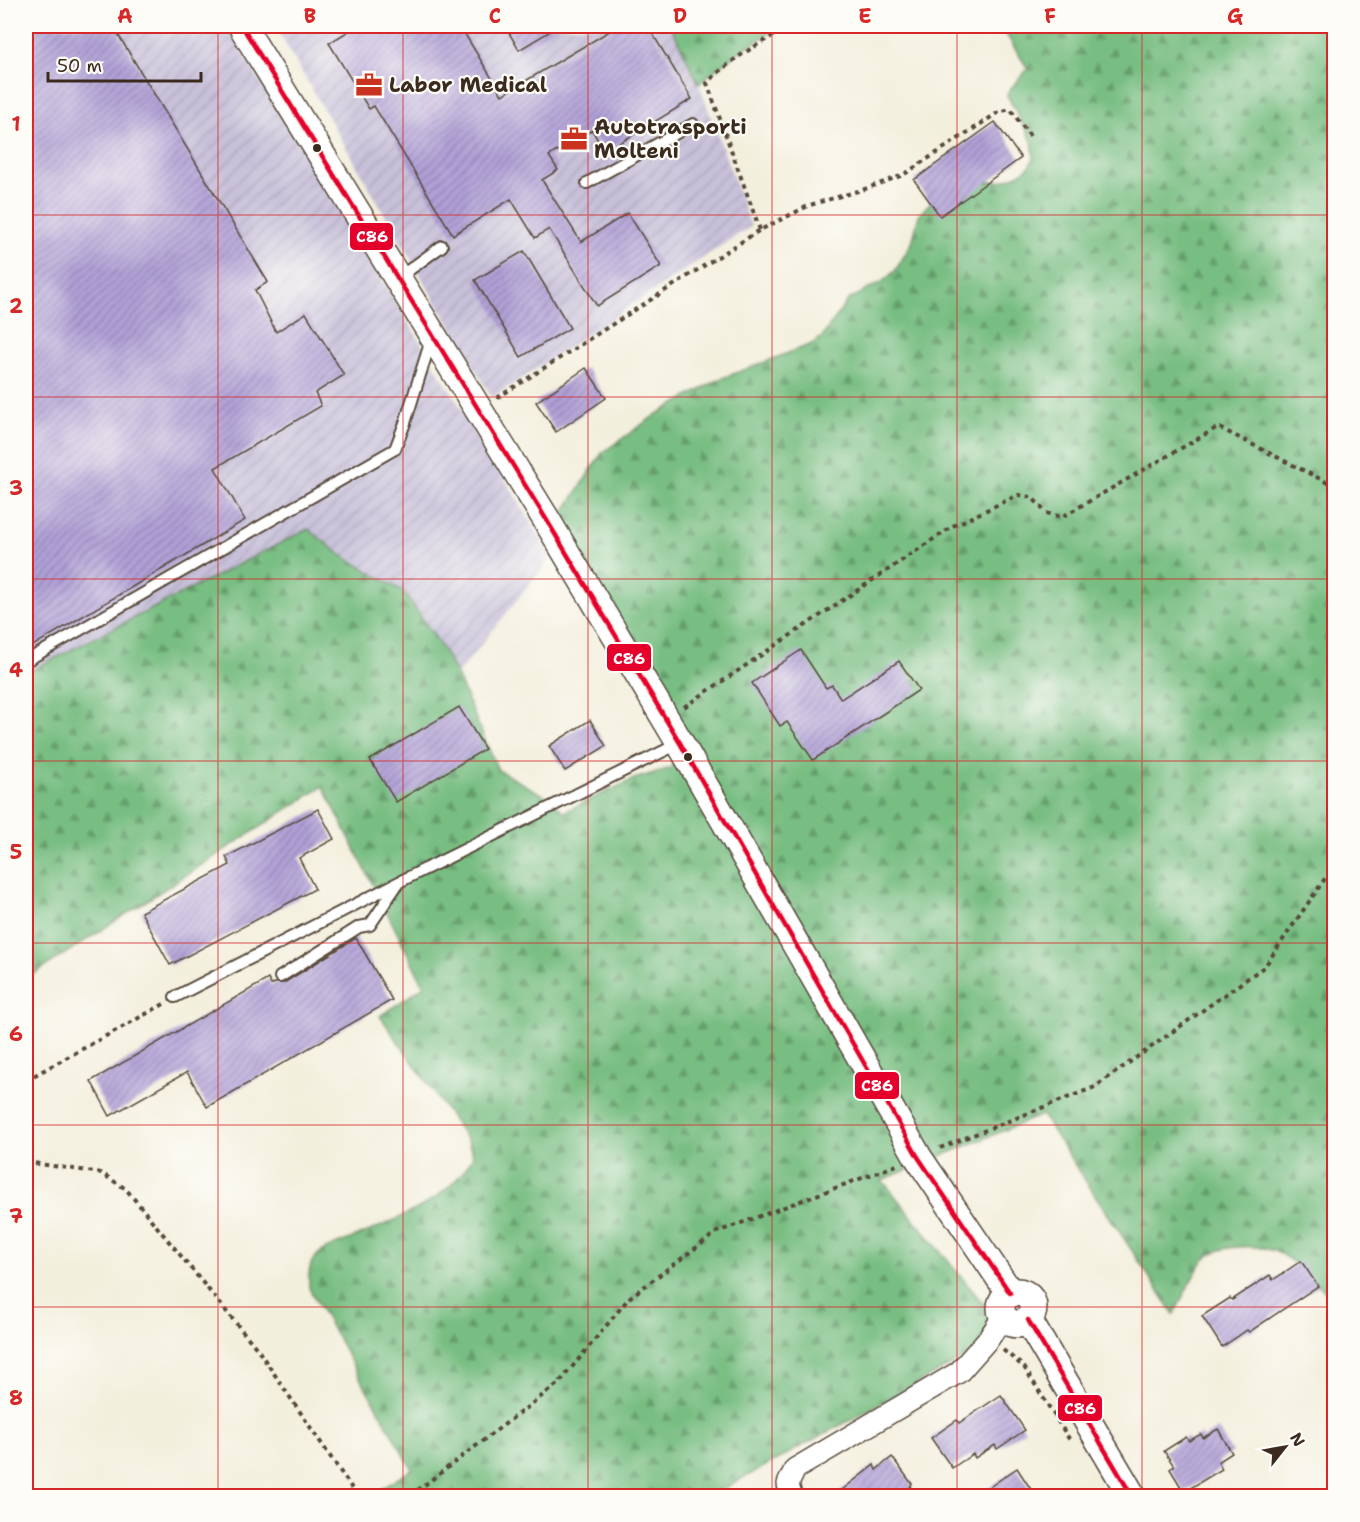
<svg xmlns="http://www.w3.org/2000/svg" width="1360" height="1522" viewBox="0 0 1360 1522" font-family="'Shantell Sans',sans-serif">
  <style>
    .industrial { fill: url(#industrial-furrows) }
    .forest { fill: url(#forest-firs); stroke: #5a7450; stroke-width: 1.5 }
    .building { fill: url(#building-hatch) }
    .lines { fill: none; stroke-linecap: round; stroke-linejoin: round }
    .service-casing { stroke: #57483b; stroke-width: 14 }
    .minor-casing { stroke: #57483b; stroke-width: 24 }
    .tertiary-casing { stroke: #57483b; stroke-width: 30 }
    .path { stroke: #57483b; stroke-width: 4; stroke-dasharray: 4.5 4.5; stroke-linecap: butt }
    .service { stroke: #fff; stroke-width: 10 }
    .minor { stroke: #fff; stroke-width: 21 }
    .tertiary { stroke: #fff; stroke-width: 27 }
    .bus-1-casing { stroke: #fdfcf7; stroke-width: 9 }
    .bus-1 { stroke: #e4002b; stroke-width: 4.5 }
    .grid { fill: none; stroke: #d62828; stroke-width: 1.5; stroke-opacity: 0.55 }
    .bus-dot { fill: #3b2a1e; stroke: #fdfcf7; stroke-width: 2 }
    .labels { text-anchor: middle; stroke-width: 4.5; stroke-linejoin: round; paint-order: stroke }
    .poi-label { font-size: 21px; font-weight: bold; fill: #3b2a1e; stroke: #fdfcf7; text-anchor: start }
    .line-badge { stroke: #fdfcf7; stroke-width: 2 }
    .badge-label { font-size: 16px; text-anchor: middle; font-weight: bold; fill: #fff }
    .neatline { fill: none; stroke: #d62828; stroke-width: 2 }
    .grid-label { font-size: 20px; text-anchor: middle; font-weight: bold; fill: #d62828 }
  </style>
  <defs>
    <pattern id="industrial-furrows" width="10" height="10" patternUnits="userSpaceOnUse" patternTransform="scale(1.5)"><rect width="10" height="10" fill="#c7c0d9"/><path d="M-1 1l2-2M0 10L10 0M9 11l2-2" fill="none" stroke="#aca5ba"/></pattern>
    <pattern id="forest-firs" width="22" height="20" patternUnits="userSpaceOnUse" patternTransform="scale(1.5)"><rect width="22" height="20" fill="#78be82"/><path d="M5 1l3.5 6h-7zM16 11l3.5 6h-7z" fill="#649b6a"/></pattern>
    <pattern id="building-hatch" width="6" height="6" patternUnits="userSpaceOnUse" patternTransform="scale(1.5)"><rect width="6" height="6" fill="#b0a0d7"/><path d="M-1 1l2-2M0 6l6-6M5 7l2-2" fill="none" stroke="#9083ae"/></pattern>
  </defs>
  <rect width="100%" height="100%" fill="#fdfcf7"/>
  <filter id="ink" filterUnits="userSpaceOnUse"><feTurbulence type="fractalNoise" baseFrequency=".0167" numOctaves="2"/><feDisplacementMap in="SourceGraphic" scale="12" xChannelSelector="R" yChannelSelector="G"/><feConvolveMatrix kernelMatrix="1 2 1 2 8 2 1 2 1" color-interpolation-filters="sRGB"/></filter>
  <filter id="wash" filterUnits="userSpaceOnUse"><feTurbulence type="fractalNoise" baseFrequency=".008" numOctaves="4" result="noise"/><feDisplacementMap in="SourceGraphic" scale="24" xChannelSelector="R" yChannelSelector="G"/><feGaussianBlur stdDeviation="1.35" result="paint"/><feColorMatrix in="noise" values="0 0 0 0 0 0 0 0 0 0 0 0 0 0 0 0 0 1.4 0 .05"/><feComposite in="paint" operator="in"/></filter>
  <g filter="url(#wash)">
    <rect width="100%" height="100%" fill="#f3efdd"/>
    <!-- industrial -->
    <g class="industrial">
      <polygon points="26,26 226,26 552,556 457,675 437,639 405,592 341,555 308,530 26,673"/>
      <polygon points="275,26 671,26 699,84 751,226 492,398"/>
    </g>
    <!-- forest -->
    <g class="forest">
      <path d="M671,26H784C751,43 727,58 699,84Z"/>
      <path d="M1001,26H1334V1298C1299,1271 1287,1242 1236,1247C1226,1248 1214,1250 1206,1258C1196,1267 1182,1300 1174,1314L1042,1115L882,1180L1008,1334L725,1488L715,1496H371L412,1469L309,1288C309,1279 308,1268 313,1260C324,1246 337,1245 353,1238C396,1220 451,1200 473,1156L468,1141L380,1016L424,986L323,786L26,979V673L308,529L341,555L404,592L437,640L457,675L498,770L549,798L564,812L634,779L671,768L679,744L555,526L602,453L657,414L720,379L796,350L812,344L822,337L848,300L882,282L895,271L912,243L919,215L938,194L970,184L1001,181L1018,175L1029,167L1034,157L1032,141L1007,95L1012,87L1028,69Z"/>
    </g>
    <g id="blocks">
      <!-- building -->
      <g class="building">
        <polygon points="26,26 113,26 268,282 255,290 276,332 306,313 344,375 315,393 321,406 215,468 245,520 26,650"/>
        <polygon points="357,26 460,26 502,95 618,26 648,26 692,99 605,152 592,130 549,156 558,170 542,180 581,242 628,213 661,266 597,306 549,229 535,238 511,199 453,235 374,106 369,109 329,43"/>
        <polygon points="505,26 559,26 519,50"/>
        <polygon points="995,122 1021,158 940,216 914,180"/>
        <polygon points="524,251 570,328 521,357 475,280"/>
        <polygon points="586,368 606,398 556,432 536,402"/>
        <polygon points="801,650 826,688 832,685 841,699 899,661 919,690 813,760 787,722 780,726 752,683"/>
        <polygon points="459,707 485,749 396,802 370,760"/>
        <polygon points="590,720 606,746 565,771 549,746"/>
        <polygon points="318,809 334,839 299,858 315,889 170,965 141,912 230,865 226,857"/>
        <polygon points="356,938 392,1000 207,1107 187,1072 110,1116 91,1081 268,979 271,985 275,983 284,983"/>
        <polygon points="1301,1261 1318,1286 1249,1332 1247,1330 1222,1347 1202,1316 1230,1298 1232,1300 1270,1275 1273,1280"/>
        <polygon points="1001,1395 1025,1430 997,1449 995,1445 975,1458 973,1454 952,1468 931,1438 957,1420 959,1423"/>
        <polygon points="1218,1429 1232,1453 1218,1462 1222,1469 1184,1492 1170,1469 1174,1466 1164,1451 1186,1437 1189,1441 1201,1434 1203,1438"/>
        <polygon points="892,1457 912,1484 910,1486 917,1497 833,1497 874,1465 876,1470"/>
        <polygon points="1017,1468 1036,1497 975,1497"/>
      </g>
    </g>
  </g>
  <g filter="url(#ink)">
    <use href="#blocks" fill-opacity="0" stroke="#57483b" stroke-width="1.5"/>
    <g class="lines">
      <defs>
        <g id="service">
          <polyline points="587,183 693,124"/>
          <polyline points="398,278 442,246"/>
          <polyline points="26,661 395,449 405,423 431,340"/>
          <polyline points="280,977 359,927 370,925 397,885"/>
          <polyline points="175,997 399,882 680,743"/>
        </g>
        <polyline id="minor" points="791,1496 788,1484 795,1469 959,1372 989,1338 1003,1317"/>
        <g id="tertiary">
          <polyline points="242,26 546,519 680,743 918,1157 1010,1293"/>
          <circle cx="1017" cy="1308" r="16"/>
          <polyline points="1028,1320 1132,1496"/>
        </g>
      </defs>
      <!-- service casing -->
      <use href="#service" class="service-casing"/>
      <!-- minor casing -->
      <use href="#minor" class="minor-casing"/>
      <!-- tertiary casing -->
      <use href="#tertiary" class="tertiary-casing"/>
      <!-- path -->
      <g class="path">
        <path d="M760,230L707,83C733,57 760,43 791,26"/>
        <polyline points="497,398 760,230 810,205 865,189 903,175 999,112 1010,109 1030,136"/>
        <polyline points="684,707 953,526 1018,495 1032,497 1046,513 1062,517 1218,427 1334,486"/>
        <polyline points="26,1080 164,1004"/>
        <polyline points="940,1148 1095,1087 1265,966 1326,877 1334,871"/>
        <polyline points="26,1162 101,1173 126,1189 258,1350 357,1496"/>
        <polyline points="1003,1350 1024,1367 1071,1442"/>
        <polyline points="410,1496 559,1383 629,1298 717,1232 897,1165"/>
      </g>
      <!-- service -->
      <use href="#service" class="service"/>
      <!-- minor -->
      <use href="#minor" class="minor"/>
      <!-- tertiary -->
      <use href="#tertiary" class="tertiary"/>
      <defs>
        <g id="bus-1">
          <polyline points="242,26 546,519 680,743 918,1157 1010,1293"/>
          <polyline points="1028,1320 1132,1496"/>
        </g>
      </defs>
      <!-- bus-1 casing -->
      <use href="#bus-1" class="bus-1-casing"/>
      <!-- bus-1 -->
      <use href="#bus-1" class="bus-1"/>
    </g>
  </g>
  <!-- grid -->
  <path class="grid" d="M218,26V1496M403,26V1496M588,26V1496M772,26V1496M957,26V1496M1142,26V1496M26,215H1334M26,397H1334M26,579H1334M26,761H1334M26,943H1334M26,1125H1334M26,1307H1334"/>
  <!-- icons -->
  <defs>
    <symbol id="office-bare" viewBox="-9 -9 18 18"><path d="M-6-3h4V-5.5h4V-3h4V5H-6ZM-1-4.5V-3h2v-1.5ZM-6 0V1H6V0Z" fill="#c8321e" stroke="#fdfcf7" stroke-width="2.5" paint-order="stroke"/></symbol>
  </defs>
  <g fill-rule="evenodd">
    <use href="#office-bare" x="350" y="66" width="38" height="38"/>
    <use href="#office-bare" x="555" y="120" width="38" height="38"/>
  </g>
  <!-- markers -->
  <g class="bus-dot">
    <circle cx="317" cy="148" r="5"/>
    <circle cx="688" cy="757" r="5"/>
  </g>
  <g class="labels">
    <!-- poi labels -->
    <g class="poi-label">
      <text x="389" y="92">Labor Medical</text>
      <text x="594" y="134">Autotrasporti<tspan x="594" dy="24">Molteni</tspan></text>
    </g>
  </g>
  <g class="line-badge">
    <rect x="349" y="222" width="45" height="29" rx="6" fill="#e4002b"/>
    <rect x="606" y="643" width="46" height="29" rx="6" fill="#e4002b"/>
    <rect x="854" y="1071" width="46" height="29" rx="6" fill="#e4002b"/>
    <rect x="1057" y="1394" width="46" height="28" rx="6" fill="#e4002b"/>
  </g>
  <g class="badge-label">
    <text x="372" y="242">C86</text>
    <text x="629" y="664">C86</text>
    <text x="877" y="1091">C86</text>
    <text x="1080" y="1414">C86</text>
  </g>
  <!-- margin -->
  <rect width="1360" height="1522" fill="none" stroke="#fdfcf7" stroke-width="66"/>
  <!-- north arrow -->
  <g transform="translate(1285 1447) rotate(59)" stroke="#fdfcf7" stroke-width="4.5" paint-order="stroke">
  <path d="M0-4.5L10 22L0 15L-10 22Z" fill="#3b2a1e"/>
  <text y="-9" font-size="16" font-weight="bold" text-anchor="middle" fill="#3b2a1e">N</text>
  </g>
  <!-- scale -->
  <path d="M48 72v9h153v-9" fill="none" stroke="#3b2a1e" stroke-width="3"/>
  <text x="57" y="72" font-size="18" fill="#3b2a1e" stroke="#fdfcf7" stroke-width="4.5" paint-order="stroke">50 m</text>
  <rect x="33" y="33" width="1294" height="1456" class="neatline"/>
  <g class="grid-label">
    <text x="125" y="23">A</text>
    <text x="310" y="23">B</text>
    <text x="495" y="23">C</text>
    <text x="680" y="23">D</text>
    <text x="865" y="23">E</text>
    <text x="1050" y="23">F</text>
    <text x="1235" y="23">G</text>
    <text x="16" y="131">1</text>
    <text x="16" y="313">2</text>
    <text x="16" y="495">3</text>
    <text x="16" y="677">4</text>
    <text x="16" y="859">5</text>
    <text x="16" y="1041">6</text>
    <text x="16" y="1223">7</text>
    <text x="16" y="1405">8</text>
  </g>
</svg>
